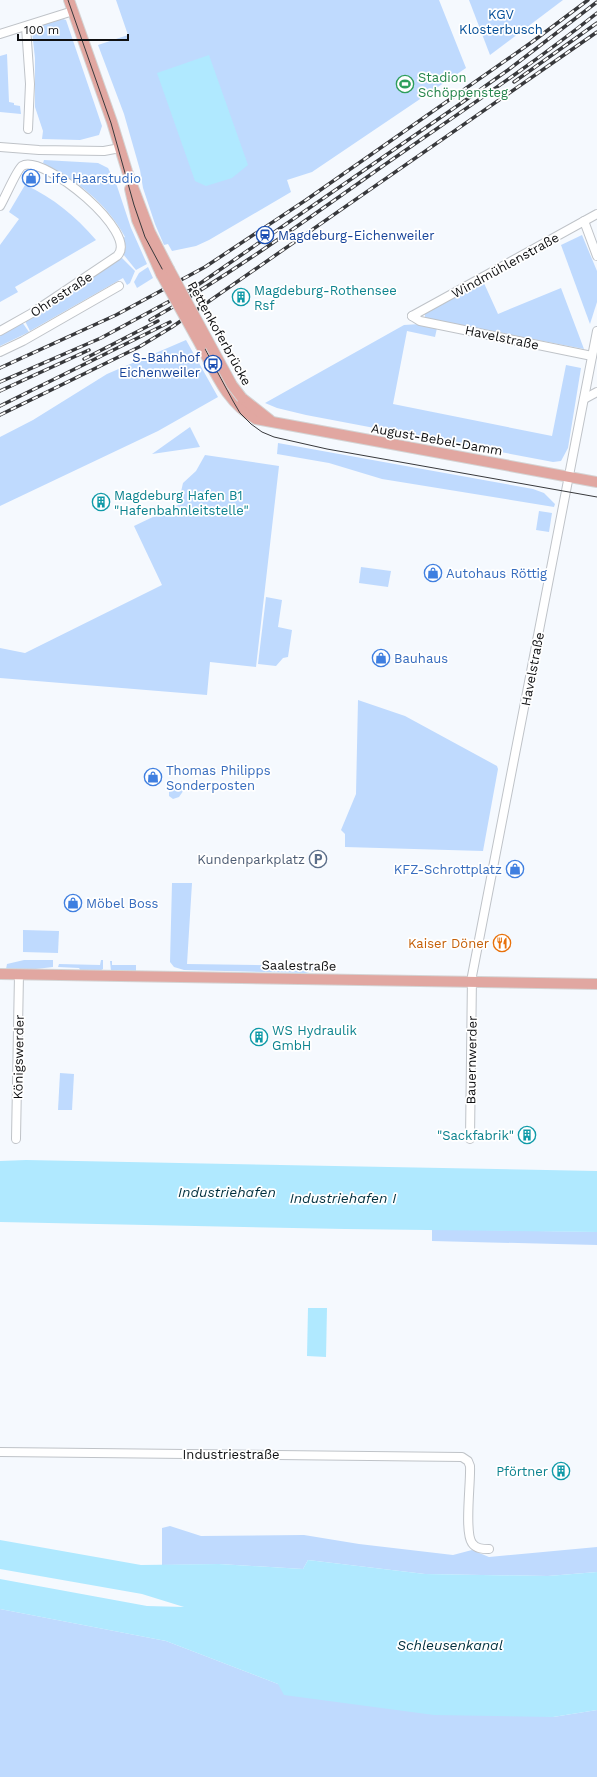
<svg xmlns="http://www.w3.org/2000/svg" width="597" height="1777" viewBox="0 0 597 1777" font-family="'Work Sans',sans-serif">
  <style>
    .green { fill: #bfdafe }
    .water { fill: #b0e9ff }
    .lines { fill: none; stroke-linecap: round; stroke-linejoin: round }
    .minor-casing { stroke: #bfc3c8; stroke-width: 10 }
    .major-casing { stroke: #d4d4d4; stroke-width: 12 }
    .minor { stroke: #fff; stroke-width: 8 }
    .major { stroke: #e1a7a1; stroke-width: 10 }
    .tram { stroke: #38393c; stroke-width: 1 }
    .rail-casing { stroke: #38393c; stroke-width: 3.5 }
    .rail { stroke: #fff; stroke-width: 2; stroke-dasharray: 6; stroke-linecap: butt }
    .major-bridge-casing { stroke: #d4d4d4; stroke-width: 12; stroke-linecap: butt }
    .major-bridge { stroke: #e1a7a1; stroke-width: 10 }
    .labels { text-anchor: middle; stroke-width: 3.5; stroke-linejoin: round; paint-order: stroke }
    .park-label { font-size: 13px; fill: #034e98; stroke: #fff }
    .leisure-label { font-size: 13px; fill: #27864d; stroke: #fff; text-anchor: start }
    .shop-label { font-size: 13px; fill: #366cbe; stroke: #fff; text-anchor: start }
    .transit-label { font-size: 13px; fill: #164399; stroke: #fff; text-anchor: start }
    .street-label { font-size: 13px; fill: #0f1012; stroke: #fff }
    .culture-label { font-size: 13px; fill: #0d838f; stroke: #fff; text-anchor: start }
    .service-label { font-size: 13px; fill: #4e5e75; stroke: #fff; text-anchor: end }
    .food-label { font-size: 13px; fill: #c56008; stroke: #fff; text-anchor: end }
    .water-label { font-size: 14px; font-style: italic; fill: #00303f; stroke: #fff }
  </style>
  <rect width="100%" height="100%" fill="#f5f9fe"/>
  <!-- green -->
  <g class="green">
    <polygon points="116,0 439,0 466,68 312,172 287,180 291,192 209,240 196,246 172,251 168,244 164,245 155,224 143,188 140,170 124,114 98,45 128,35"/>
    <polygon points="469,0 563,0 490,55"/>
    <polygon points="63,19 66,20 102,126 99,135 80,140 42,139 43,131 35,107 35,58 32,32 39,26"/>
    <polygon points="7,54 9,102 14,103 14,105 20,106 21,114 0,112 0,56"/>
    <path d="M44,160L98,163L108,168L117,186L131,228L147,264L136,270L123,254L126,247L123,238L125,237C106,202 77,181 43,163Z"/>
    <path d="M25,185C54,198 75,216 96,240L15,287L18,292L0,302V245L19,219L9,212Z"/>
    <polygon points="582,235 597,271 597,302 590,324 561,245"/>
    <polygon points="121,257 135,271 130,283 127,285 123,278 30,331 25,321"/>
    <polygon points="148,267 153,278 137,288 134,282 139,273"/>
    <polygon points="483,281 498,314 561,288 584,349 425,318 425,311"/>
    <polygon points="22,322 29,332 0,346 0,334"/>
    <polygon points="420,324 437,328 435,337 407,331 393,404 552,436 566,365 581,368 568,448 561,461 553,462 306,415 277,408 265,403 404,325"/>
    <polygon points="186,340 218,397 158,431 0,506 0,437 33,420 107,374"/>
    <polygon points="190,427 200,447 152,454"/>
    <polygon points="278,443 533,489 544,493 555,504 554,507 382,479 329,463 277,454"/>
    <polygon points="205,455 279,466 256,667 210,662 207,695 0,678 0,648 25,653 162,585 134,526 178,505 183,483 196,471"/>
    <polygon points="539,511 552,513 549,532 536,530"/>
    <polygon points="361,567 391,571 388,587 359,583"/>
    <polygon points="266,597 282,600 278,627 292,630 288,657 283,658 276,666 258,664"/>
    <polygon points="358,700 405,716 497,766 498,769 483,851 345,847 345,834 341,830 356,794"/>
    <polygon points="169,785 180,785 181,787 186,787 179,797 173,799 169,796"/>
    <polygon points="172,883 192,883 187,964 315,966 314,971 305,973 184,970 174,967 170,962"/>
    <polygon points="23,930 59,931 58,953 23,952"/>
    <polygon points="24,960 53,960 53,967 36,969 36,970 7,970 6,969 7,964"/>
    <polygon points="101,960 103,960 103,969 100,971 81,971 79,968 58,967 59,964 100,965"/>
    <polygon points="110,961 112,961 112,965 136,965 136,972 111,971"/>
    <polygon points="60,1073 74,1074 72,1110 58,1110"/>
    <polygon points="432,1229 597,1232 597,1245 432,1241"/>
    <polygon points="170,1526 201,1536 304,1535 359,1544 453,1555 472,1550 489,1557 597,1547 597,1572 548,1576 425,1574 308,1560 303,1569 219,1564 162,1565 162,1528"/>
    <polygon points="0,1609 166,1641 278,1684 553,1717 597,1710 597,1777 0,1777"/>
  </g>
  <!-- water -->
  <g class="water">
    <polygon points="209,55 248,165 232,178 206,186 195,181 157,73"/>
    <polygon points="26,1160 597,1171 597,1232 345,1229 0,1222 0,1161"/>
    <polygon points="308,1308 327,1308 326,1357 307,1356"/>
    <polygon points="0,1540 141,1565 219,1564 303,1569 308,1560 425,1574 548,1576 597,1572 597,1710 553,1717 434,1715 284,1695 278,1684 166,1641 0,1609 0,1579 147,1606 184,1607 142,1594 0,1569"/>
  </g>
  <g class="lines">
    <defs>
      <g id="minor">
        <polyline points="26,27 30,84 28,129"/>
        <polyline points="0,34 73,11"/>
        <polyline points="0,147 39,150 104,151 120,148"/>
        <path d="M0,206C5,198 17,169 22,166C43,153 141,234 117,256L32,313L0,331"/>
        <polyline points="584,221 597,256"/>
        <polyline points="412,316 597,214"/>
        <polyline points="412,316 420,321 592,356"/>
        <polyline points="0,352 23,341 119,286"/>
        <polyline points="584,399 597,392"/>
        <polyline points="16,1139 19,974"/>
        <polyline points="470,1139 472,976 597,331"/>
        <path d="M0,1452L462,1457L468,1461L470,1466C471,1482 464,1532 472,1543C476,1549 483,1549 489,1549"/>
      </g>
      <g id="major">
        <polyline points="69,0 112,122 127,171 150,232 169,269"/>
        <polyline points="130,189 137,220 161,274"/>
        <path d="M201,346C216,374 227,403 256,419L597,482"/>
        <polyline points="242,398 270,420"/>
        <polyline points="0,974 597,984"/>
      </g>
    </defs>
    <!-- minor casing -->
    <use href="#minor" class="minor-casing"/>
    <!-- major casing -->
    <use href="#major" class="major-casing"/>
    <!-- minor -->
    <use href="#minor" class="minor"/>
    <!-- major -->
    <use href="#major" class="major"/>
    <!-- tram -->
    <polyline class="tram" points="68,0 111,123 134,205 145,237 233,401 240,413 251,424 262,432 274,437 327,449 597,497"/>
    <defs>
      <g id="rail">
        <polyline points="514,82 597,23"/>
        <path d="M150,320C230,275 305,221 380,168C453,117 528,68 597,13"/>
        <polyline points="84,359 158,321"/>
        <polyline points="0,368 116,315 205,267 306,200 532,42 588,0"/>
        <polyline points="0,382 101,338 192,289 460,104 508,70 597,2"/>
        <polyline points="0,391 89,350"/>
        <polyline points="0,406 170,322"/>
        <polyline points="0,415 139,347 172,327 597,32"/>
      </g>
    </defs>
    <!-- rail casing -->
    <use href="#rail" class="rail-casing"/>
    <!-- rail -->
    <use href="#rail" class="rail"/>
    <defs>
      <g id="major-bridge">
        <polyline points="169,269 232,385 242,398"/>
        <polyline points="161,274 201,346"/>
      </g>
    </defs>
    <!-- major-bridge casing -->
    <use href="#major-bridge" class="major-bridge-casing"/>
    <!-- major-bridge -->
    <use href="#major-bridge" class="major-bridge"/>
  </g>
  <!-- icons -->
  <defs>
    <symbol id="stadium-ring" viewBox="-11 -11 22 22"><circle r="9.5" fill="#fff" stroke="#2e9e5b" stroke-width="1.5"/><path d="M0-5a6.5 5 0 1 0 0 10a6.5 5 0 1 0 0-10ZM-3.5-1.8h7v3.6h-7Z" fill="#2e9e5b"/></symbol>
    <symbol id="shop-ring" viewBox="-11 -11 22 22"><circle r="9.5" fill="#fff" stroke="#3f7fe0" stroke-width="1.5"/><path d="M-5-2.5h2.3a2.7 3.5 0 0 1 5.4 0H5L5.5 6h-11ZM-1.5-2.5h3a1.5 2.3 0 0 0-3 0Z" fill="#3f7fe0"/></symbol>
    <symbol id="station-ring" viewBox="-11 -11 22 22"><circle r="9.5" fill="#fff" stroke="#1a4fb4" stroke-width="1.5"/><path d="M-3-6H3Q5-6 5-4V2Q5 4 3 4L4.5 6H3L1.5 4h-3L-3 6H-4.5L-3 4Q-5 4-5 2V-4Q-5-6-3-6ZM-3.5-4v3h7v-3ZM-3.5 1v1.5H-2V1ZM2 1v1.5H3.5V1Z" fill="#1a4fb4"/></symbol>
    <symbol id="building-ring" viewBox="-11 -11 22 22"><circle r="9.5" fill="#fff" stroke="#0f9aa8" stroke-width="1.5"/><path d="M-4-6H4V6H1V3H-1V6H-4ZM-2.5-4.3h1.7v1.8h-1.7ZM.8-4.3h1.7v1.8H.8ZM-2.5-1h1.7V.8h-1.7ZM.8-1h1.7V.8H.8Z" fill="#0f9aa8"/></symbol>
    <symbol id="bus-ring" viewBox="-11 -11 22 22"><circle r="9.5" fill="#fff" stroke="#1a4fb4" stroke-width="1.5"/><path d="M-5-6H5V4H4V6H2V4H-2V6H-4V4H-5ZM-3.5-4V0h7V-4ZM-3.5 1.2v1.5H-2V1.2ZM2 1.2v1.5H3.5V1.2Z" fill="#1a4fb4"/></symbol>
    <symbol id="parking-ring" viewBox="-11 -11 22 22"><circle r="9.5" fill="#fff" stroke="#5c6f8a" stroke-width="1.5"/><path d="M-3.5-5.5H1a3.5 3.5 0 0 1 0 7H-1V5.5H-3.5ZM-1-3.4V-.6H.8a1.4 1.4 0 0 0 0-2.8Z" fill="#5c6f8a"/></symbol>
    <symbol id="restaurant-ring" viewBox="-11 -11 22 22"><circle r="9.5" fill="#fff" stroke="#e8710a" stroke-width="1.5"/><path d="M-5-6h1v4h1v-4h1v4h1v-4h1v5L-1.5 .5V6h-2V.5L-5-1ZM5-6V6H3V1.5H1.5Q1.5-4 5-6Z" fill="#e8710a"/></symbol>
  </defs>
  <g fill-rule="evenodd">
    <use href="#stadium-ring" x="395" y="74" width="20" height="20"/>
    <use href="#shop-ring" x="21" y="168" width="20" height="20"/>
    <use href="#station-ring" x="255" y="225" width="20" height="20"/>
    <use href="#building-ring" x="231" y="287" width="20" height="20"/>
    <use href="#bus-ring" x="203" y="354" width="20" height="20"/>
    <use href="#building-ring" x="91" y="492" width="20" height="20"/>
    <use href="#shop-ring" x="423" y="563" width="20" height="20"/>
    <use href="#shop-ring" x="371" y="648" width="20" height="20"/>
    <use href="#shop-ring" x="143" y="767" width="20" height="20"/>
    <use href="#parking-ring" x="308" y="849" width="20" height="20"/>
    <use href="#shop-ring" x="505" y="859" width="20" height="20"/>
    <use href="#shop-ring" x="63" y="893" width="20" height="20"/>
    <use href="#restaurant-ring" x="492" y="933" width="20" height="20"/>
    <use href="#building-ring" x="249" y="1027" width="20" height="20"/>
    <use href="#building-ring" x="517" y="1125" width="20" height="20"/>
    <use href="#building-ring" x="551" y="1461" width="20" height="20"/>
  </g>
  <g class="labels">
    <!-- park labels -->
    <g class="park-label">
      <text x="501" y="19">KGV<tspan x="501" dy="15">Klosterbusch</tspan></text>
    </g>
    <!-- leisure labels -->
    <g class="leisure-label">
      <text x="418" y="82">Stadion<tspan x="418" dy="15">Schöppensteg</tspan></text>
    </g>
    <!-- shop labels -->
    <g class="shop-label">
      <text x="44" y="183">Life Haarstudio</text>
      <text x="446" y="578">Autohaus Röttig</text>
      <text x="394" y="663">Bauhaus</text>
      <text x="166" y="775">Thomas Philipps<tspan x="166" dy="15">Sonderposten</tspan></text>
      <text x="502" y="874" text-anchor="end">KFZ-Schrottplatz</text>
      <text x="86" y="908">Möbel Boss</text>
    </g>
    <!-- transit labels -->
    <g class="transit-label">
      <text x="278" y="240">Magdeburg-Eichenweiler</text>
      <text x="200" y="362" text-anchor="end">S-Bahnhof<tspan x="200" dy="15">Eichenweiler</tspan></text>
    </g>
    <!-- street labels -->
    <g class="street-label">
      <text transform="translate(505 265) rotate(-29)" y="5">Windmühlenstraße</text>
      <text transform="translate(61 294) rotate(-33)" y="5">Ohrestraße</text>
      <text transform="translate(220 333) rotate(61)" y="5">Pettenkoferbrücke</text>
      <text transform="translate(502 337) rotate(12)" y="5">Havelstraße</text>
      <text transform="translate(437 439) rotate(10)" y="5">August-Bebel-Damm</text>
      <text transform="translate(532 669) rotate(-79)" y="5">Havelstraße</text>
      <text transform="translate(299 965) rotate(1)" y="5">Saalestraße</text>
      <text transform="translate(18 1057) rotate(-89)" y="5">Königswerder</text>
      <text transform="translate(471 1060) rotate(-89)" y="5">Bauernwerder</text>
      <text x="231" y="1459">Industriestraße</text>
    </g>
    <!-- culture labels -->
    <g class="culture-label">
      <text x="254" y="295">Magdeburg-Rothensee<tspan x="254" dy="15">Rsf</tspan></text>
      <text x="114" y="500">Magdeburg Hafen B1<tspan x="114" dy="15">"Hafenbahnleitstelle"</tspan></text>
      <text x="272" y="1035">WS Hydraulik<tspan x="272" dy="15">GmbH</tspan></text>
      <text x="514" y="1140" text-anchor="end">"Sackfabrik"</text>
      <text x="548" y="1476" text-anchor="end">Pförtner</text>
    </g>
    <!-- service labels -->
    <g class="service-label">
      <text x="305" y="864">Kundenparkplatz</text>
    </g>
    <!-- food labels -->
    <g class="food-label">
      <text x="489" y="948">Kaiser Döner</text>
    </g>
    <!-- water labels -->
    <g class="water-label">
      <text x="227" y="1197">Industriehafen</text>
      <text x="343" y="1203">Industriehafen I</text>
      <text x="450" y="1650">Schleusenkanal</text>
    </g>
  </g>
  <!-- scale -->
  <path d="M18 34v6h110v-6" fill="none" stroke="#0f1012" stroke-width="2"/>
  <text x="24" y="34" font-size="12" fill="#0f1012" stroke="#ffffff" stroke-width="3" paint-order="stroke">100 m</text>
</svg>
